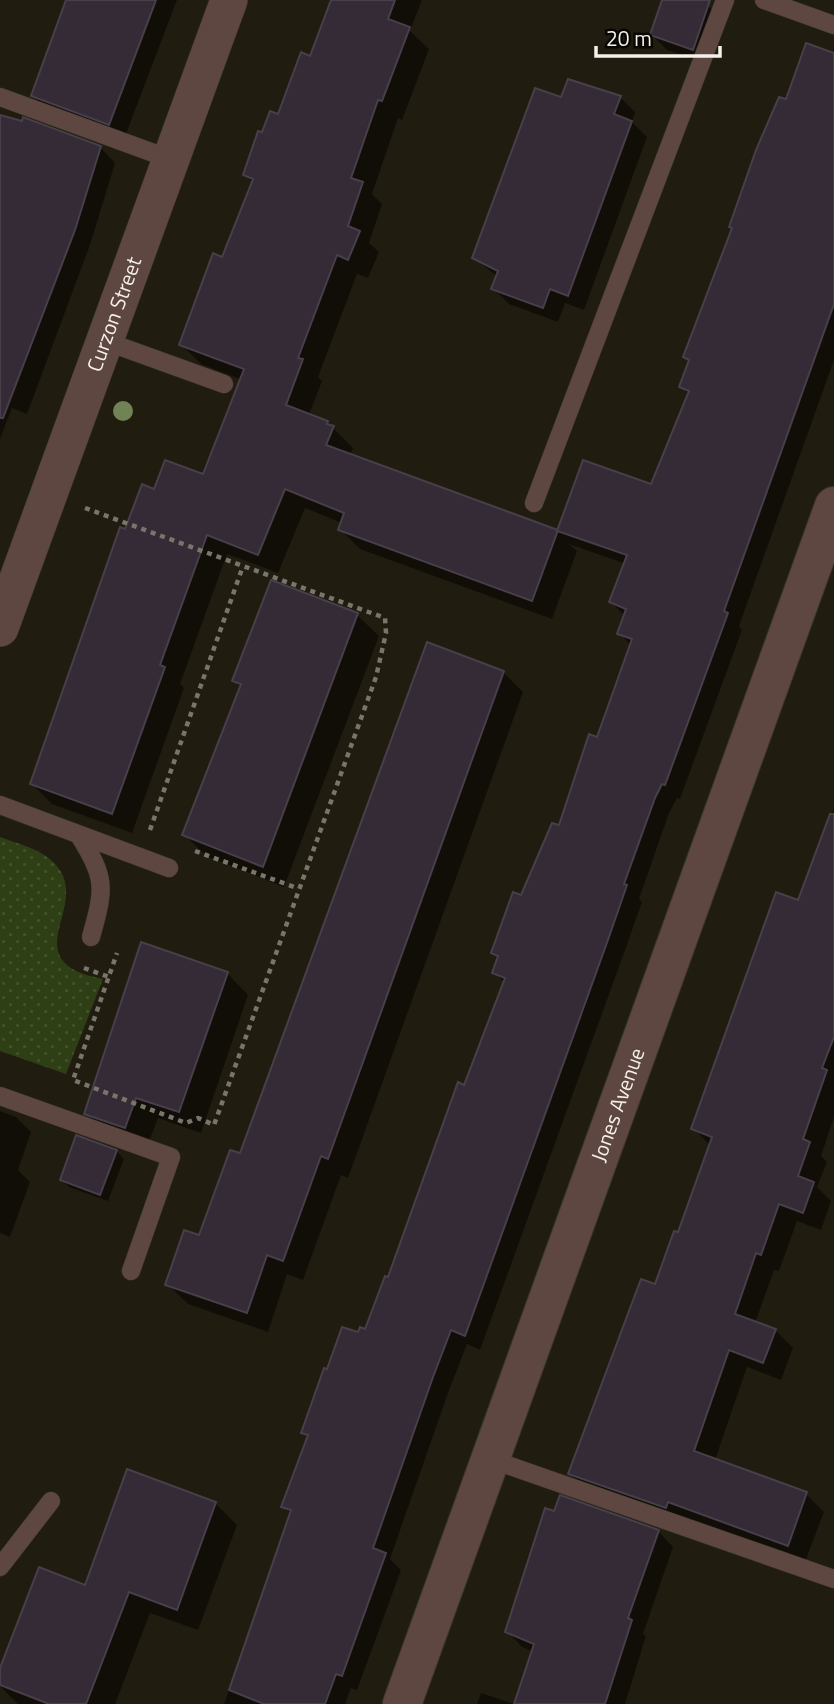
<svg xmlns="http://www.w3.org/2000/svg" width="834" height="1704" viewBox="0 0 834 1704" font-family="'Titillium Web',sans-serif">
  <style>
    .grass { fill: url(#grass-dots) }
    .shadow { fill: #0007 }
    .building { fill: #342b36; stroke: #473f4a; stroke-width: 2 }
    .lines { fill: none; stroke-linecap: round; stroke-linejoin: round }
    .service-casing { stroke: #3a362a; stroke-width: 19 }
    .minor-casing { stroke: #3a362a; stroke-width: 38 }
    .tertiary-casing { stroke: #3a362a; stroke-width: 40 }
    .path { stroke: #79756b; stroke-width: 4.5; stroke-dasharray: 5 5; stroke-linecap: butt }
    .service { stroke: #5d4740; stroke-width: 18 }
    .minor { stroke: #5d4740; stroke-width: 37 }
    .tertiary { stroke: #5d4740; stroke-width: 38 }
    .tree { fill: #718255 }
    .labels { text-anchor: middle; stroke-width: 7; stroke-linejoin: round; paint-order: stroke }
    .street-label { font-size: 21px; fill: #f5f1ea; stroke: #080703 }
  </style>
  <defs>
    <pattern id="grass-dots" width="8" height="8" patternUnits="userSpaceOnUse" patternTransform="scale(1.75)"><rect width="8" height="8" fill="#2e3f16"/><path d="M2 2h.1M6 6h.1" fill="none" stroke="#43522d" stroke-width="1.8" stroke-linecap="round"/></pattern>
  </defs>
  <rect width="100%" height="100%" fill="#201c10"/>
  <!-- grass -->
  <path class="grass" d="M0,837C13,842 29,846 41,853C99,888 34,937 67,965C77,974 91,976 103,979L66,1074L0,1051Z"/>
  <!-- shadow -->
  <g class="shadow">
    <polygon points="68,0 177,0 124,139 48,111 33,96"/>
    <polygon points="333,0 422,0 410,31 429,49 402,120 398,118 372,194 382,204 369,243 379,252 368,278 357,274 318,377 322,381 309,415 333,428 353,448 350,455 559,533 584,462 651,486 689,395 681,387 690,362 685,357 787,101 834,55 834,360 739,626 742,630 680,799 677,798 669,813 639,899 642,902 624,953 480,1350 467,1344 448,1393 390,1559 401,1570 357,1690 351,1688 345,1704 224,1704 291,1514 283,1506 309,1438 303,1432 328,1371 359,1334 366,1332 389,1280 505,983 494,972 499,959 493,953 560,827 598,739 632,646 619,633 625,616 611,602 626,564 569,544 577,551 552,619 360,549 340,529 342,523 305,508 278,573 227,554 180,684 184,688 132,833 52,804 32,784 126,531 155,491 204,477 242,380 201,364 181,344 223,259 253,183 245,175 263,134 279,116 311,58"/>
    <polygon points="664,0 692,0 708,6 723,21 708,64 667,50 652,35"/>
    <polygon points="620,97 635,112 632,122 647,137 584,310 565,303 558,322 509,304 494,289 498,277 474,258 562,99"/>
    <polygon points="0,116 100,147 115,163 90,245 27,414 12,408 0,439"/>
    <polygon points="357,615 379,636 284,887 206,856 184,834 242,688 234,680"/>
    <polygon points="503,672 523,692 348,1178 341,1175 303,1280 287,1274 268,1332 188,1304 167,1284 200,1237 241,1155"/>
    <polygon points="834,808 834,1117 821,1156 827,1162 817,1187 831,1201 821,1230 797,1221 779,1271 774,1270 755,1323 775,1330 793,1348 781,1380 747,1367 715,1460 806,1494 824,1512 805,1562 588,1492 570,1474 679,1234 711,1146 693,1128 800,902"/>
    <polygon points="227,973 248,995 201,1133 158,1118 146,1149 108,1135 86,1113"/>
    <polygon points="0,1111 16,1117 31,1132 18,1170 30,1182 10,1237 0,1233"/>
    <polygon points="116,1151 124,1159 108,1201 69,1187 62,1180"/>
    <polygon points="215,1503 237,1525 198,1630 150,1613 115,1704 18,1704 0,1686 0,1673 86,1587"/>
    <polygon points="658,1531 673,1547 643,1634 646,1636 625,1704 516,1704 533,1651 522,1647 507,1631"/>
    <polygon points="481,1693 514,1704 477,1704"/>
  </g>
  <!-- building -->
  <g class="building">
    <polygon points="66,0 156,0 109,125 31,96"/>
    <polygon points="331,0 395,0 388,19 410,27 382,101 378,100 351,178 363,182 348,226 360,231 348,260 337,255 298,358 303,359 286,405 328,421 327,424 334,426 326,445 558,530 532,601 338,530 344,513 285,489 258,555 207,535 160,665 165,667 112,814 30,784 120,527 125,529 142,484 154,489 165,460 203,474 244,369 179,345 213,253 222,257 253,179 243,175 258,131 262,132 270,111 278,114 301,52 310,56"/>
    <polygon points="662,0 710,0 693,50 650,35"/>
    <polygon points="806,43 834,53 834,304 724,611 728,613 665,785 662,784 655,798 624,884 627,885 609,937 465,1336 451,1330 433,1377 373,1548 386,1553 342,1676 336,1674 325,1704 264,1704 229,1690 291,1510 281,1507 308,1435 301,1433 324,1368 327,1369 342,1327 358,1332 360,1327 365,1329 385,1276 388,1277 458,1082 464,1085 505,978 492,973 498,956 491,953 513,892 521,895 552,823 559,825 589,734 597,737 632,639 617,634 626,609 609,602 627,555 557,531 583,460 651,484 689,391 679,387 689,360 683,357 732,228 729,227 756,150 779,97 786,99"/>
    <polygon points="568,79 621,96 614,114 632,121 568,296 550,289 543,308 491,289 498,271 472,258 535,88 561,97"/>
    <polygon points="0,115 22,121 23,117 101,146 75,230 3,418 0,418"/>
    <polygon points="271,580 358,613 263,867 182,835 241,684 232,681"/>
    <polygon points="427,642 504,671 328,1159 321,1156 283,1261 267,1255 247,1313 165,1285 184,1230 199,1235 230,1150 240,1153"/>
    <polygon points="830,814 834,814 834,1037 822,1068 827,1070 803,1139 810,1142 798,1176 814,1182 803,1213 779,1204 761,1255 756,1253 735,1314 776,1329 763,1363 729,1350 694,1451 807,1492 788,1546 668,1502 666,1508 568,1474 641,1279 655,1284 674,1231 678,1232 712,1137 691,1129 776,892 798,900"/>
    <polygon points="141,942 228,972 179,1112 136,1098 125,1128 84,1114"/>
    <polygon points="76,1135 117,1150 100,1195 60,1180"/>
    <polygon points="127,1469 216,1502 177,1610 129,1592 86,1704 49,1704 0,1685 0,1668 39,1567 85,1585"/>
    <polygon points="560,1495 659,1530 628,1618 632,1620 605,1704 514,1704 534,1644 505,1632 545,1508 554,1511"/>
  </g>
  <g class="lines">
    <defs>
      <g id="service">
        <polyline points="764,0 834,25"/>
        <polyline points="0,97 170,159"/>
        <polyline points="105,341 224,384"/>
        <polyline points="534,503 725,0"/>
        <polyline points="0,805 169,868"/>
        <path d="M79,835C106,879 105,887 91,937"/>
        <polyline points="0,1096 171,1157 131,1271"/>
        <polyline points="490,1459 834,1579"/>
        <polyline points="0,1567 51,1501"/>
      </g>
      <g id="minor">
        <path id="s1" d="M0,628L229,0"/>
      </g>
      <g id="tertiary">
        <path id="s2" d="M402,1704L834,506"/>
      </g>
    </defs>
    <!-- service casing -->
    <use href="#service" class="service-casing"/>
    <!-- minor casing -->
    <use href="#minor" class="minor-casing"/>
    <!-- tertiary casing -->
    <use href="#tertiary" class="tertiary-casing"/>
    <!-- path -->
    <g class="path">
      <polyline points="85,508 385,618 386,633 376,677 214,1125 198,1118 186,1123 73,1080 117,953"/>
      <polyline points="150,830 243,566"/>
      <polyline points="195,851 297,888"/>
      <polyline points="84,968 109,977"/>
    </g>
    <!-- service -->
    <use href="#service" class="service"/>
    <!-- minor -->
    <use href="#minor" class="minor"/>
    <!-- tertiary -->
    <use href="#tertiary" class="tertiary"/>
  </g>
  <!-- trees -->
  <circle class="tree" cx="123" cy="411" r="10"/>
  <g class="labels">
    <!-- street labels -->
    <g class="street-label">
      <text dy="7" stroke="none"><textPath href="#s1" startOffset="334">Curzon Street</textPath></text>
      <text dy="7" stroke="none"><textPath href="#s2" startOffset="637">Jones Avenue</textPath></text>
    </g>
  </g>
  <!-- scale -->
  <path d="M596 46v10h124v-10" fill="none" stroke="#f5f1ea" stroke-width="3.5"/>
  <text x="606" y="46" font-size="21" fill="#f5f1ea" stroke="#080703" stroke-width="5" paint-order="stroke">20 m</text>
</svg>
